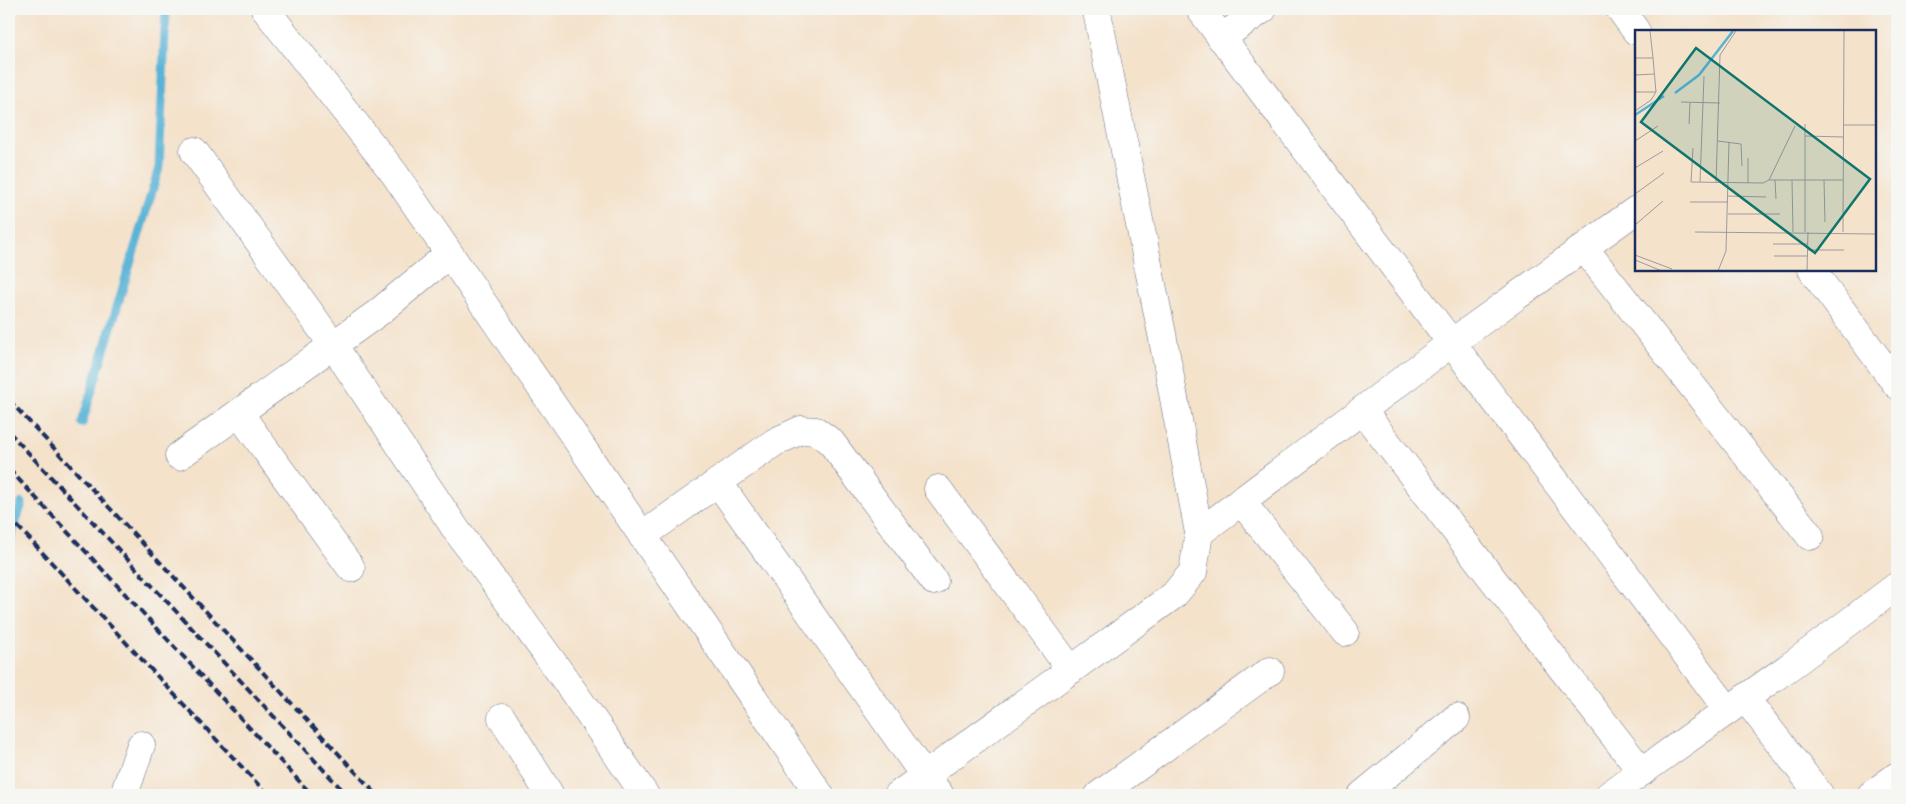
<svg xmlns="http://www.w3.org/2000/svg" width="1906" height="804" viewBox="0 0 1906 804" font-family="'Patrick Hand',sans-serif">
  <style>
    .lines { fill: none; stroke-linecap: round; stroke-linejoin: round }
    .stream { stroke: #59b3d6; stroke-width: 9 }
    .minor-casing { stroke: #676e84; stroke-width: 29 }
    .minor { stroke: #fff; stroke-width: 28 }
    .rail { stroke: #1b2f5e; stroke-width: 4; stroke-dasharray: 8 4; stroke-linecap: butt }
    .inset-river { fill: none; stroke: #59b3d6; stroke-width: 2.5 }
    .inset-road { fill: none; stroke: #9d9a9f; stroke-width: 1 }
    .view { fill: #0f766e; fill-opacity: 0.15; stroke: #0f766e; stroke-width: 2.5 }
    .inset-edge { fill: none; stroke: #1b2f5e; stroke-width: 2.5 }
  </style>
  <rect width="100%" height="100%" fill="#f6f6f2"/>
  <filter id="ink" filterUnits="userSpaceOnUse"><feTurbulence type="fractalNoise" baseFrequency=".02" numOctaves="2"/><feDisplacementMap in="SourceGraphic" scale="10" xChannelSelector="R" yChannelSelector="G"/><feConvolveMatrix kernelMatrix="1 2 1 2 8 2 1 2 1" color-interpolation-filters="sRGB"/></filter>
  <filter id="wash" filterUnits="userSpaceOnUse"><feTurbulence type="fractalNoise" baseFrequency=".0096" numOctaves="4" result="noise"/><feDisplacementMap in="SourceGraphic" scale="20" xChannelSelector="R" yChannelSelector="G"/><feGaussianBlur stdDeviation="1.12" result="paint"/><feColorMatrix in="noise" values="0 0 0 0 0 0 0 0 0 0 0 0 0 0 0 0 0 1.4 0 .05"/><feComposite in="paint" operator="in"/></filter>
  <g filter="url(#wash)">
    <rect width="100%" height="100%" fill="#f4e2cb"/>
    <g class="lines">
      <!-- stream -->
      <g class="stream">
        <polyline points="82,423 159,168 166,9"/>
        <polyline points="9,542 22,503"/>
      </g>
    </g>
  </g>
  <g filter="url(#ink)">
    <g class="lines">
      <defs>
        <g id="minor">
          <polyline points="265,9 394,173 820,795"/>
          <polyline points="1200,9 1728,710"/>
          <polyline points="1620,9 1636,31"/>
          <polyline points="1221,38 1263,9"/>
          <polyline points="194,151 333,345 457,531 559,671 645,795"/>
          <polyline points="1584,248 1810,536"/>
          <polyline points="1812,270 1897,385"/>
          <polyline points="1362,410 1642,772"/>
          <polyline points="239,413 351,568"/>
          <polyline points="179,456 379,312 449,254"/>
          <polyline points="718,482 919,768 940,795"/>
          <polyline points="938,489 1071,670"/>
          <polyline points="1241,501 1345,632"/>
          <polyline points="1199,533 1450,344 1636,210"/>
          <polyline points="642,536 775,442 801,430 816,431 831,442 934,581"/>
          <polyline points="1745,698 1820,795"/>
          <polyline points="502,718 550,795"/>
          <polyline points="124,795 141,745"/>
          <polyline points="898,795 1174,595 1193,572 1199,533 1162,334 1098,17"/>
          <polyline points="1099,795 1270,671"/>
          <polyline points="1362,795 1456,718"/>
          <polyline points="1609,795 1796,662 1897,586"/>
          <polyline points="1871,795 1897,776"/>
        </g>
      </defs>
      <!-- minor casing -->
      <use href="#minor" class="minor-casing"/>
      <!-- minor -->
      <use href="#minor" class="minor"/>
      <!-- rail -->
      <g class="rail">
        <polyline points="9,400 377,795"/>
        <polyline points="9,432 347,795"/>
        <polyline points="9,469 312,795"/>
        <polyline points="9,517 268,795"/>
      </g>
    </g>
  </g>
  <!-- overview -->
  <g transform="translate(1635 30)">
    <rect width="241" height="241" fill="#f4e2cb"/>
    <path class="inset-river" d="M40,63L64,45L98,1M0,85L29,66"/>
    <path class="inset-road" d="M15,1L18,28M0,28H18L21,62L16,70L0,81M0,45L19,44M0,62H21M46,72L85,73M54,94L55,73M209,95H242M170,106L209,107M0,111L23,96M83,111L106,114L107,136M58,118L56,152L128,153L134,150L160,96M0,138L28,121M134,150H208M140,150L141,169M157,150L158,202M189,150L190,192M65,152L69,46M81,153L85,25L101,1M113,153V128M0,164L29,143M92,166L131,167M55,172H93M93,184H145M0,195L28,171M60,202L242,204M170,202V94M208,202L209,1M138,214H173M173,220H209M0,225L37,239M139,226H173M0,230L27,241M83,241L91,221L94,112M172,241L173,202"/>
    <path class="view" d="M61,18L235,149L180,223L6,92Z"/>
    <rect width="241" height="241" class="inset-edge"/>
  </g>
  <!-- margin -->
  <rect width="1906" height="804" fill="none" stroke="#f6f6f2" stroke-width="30"/>
</svg>
